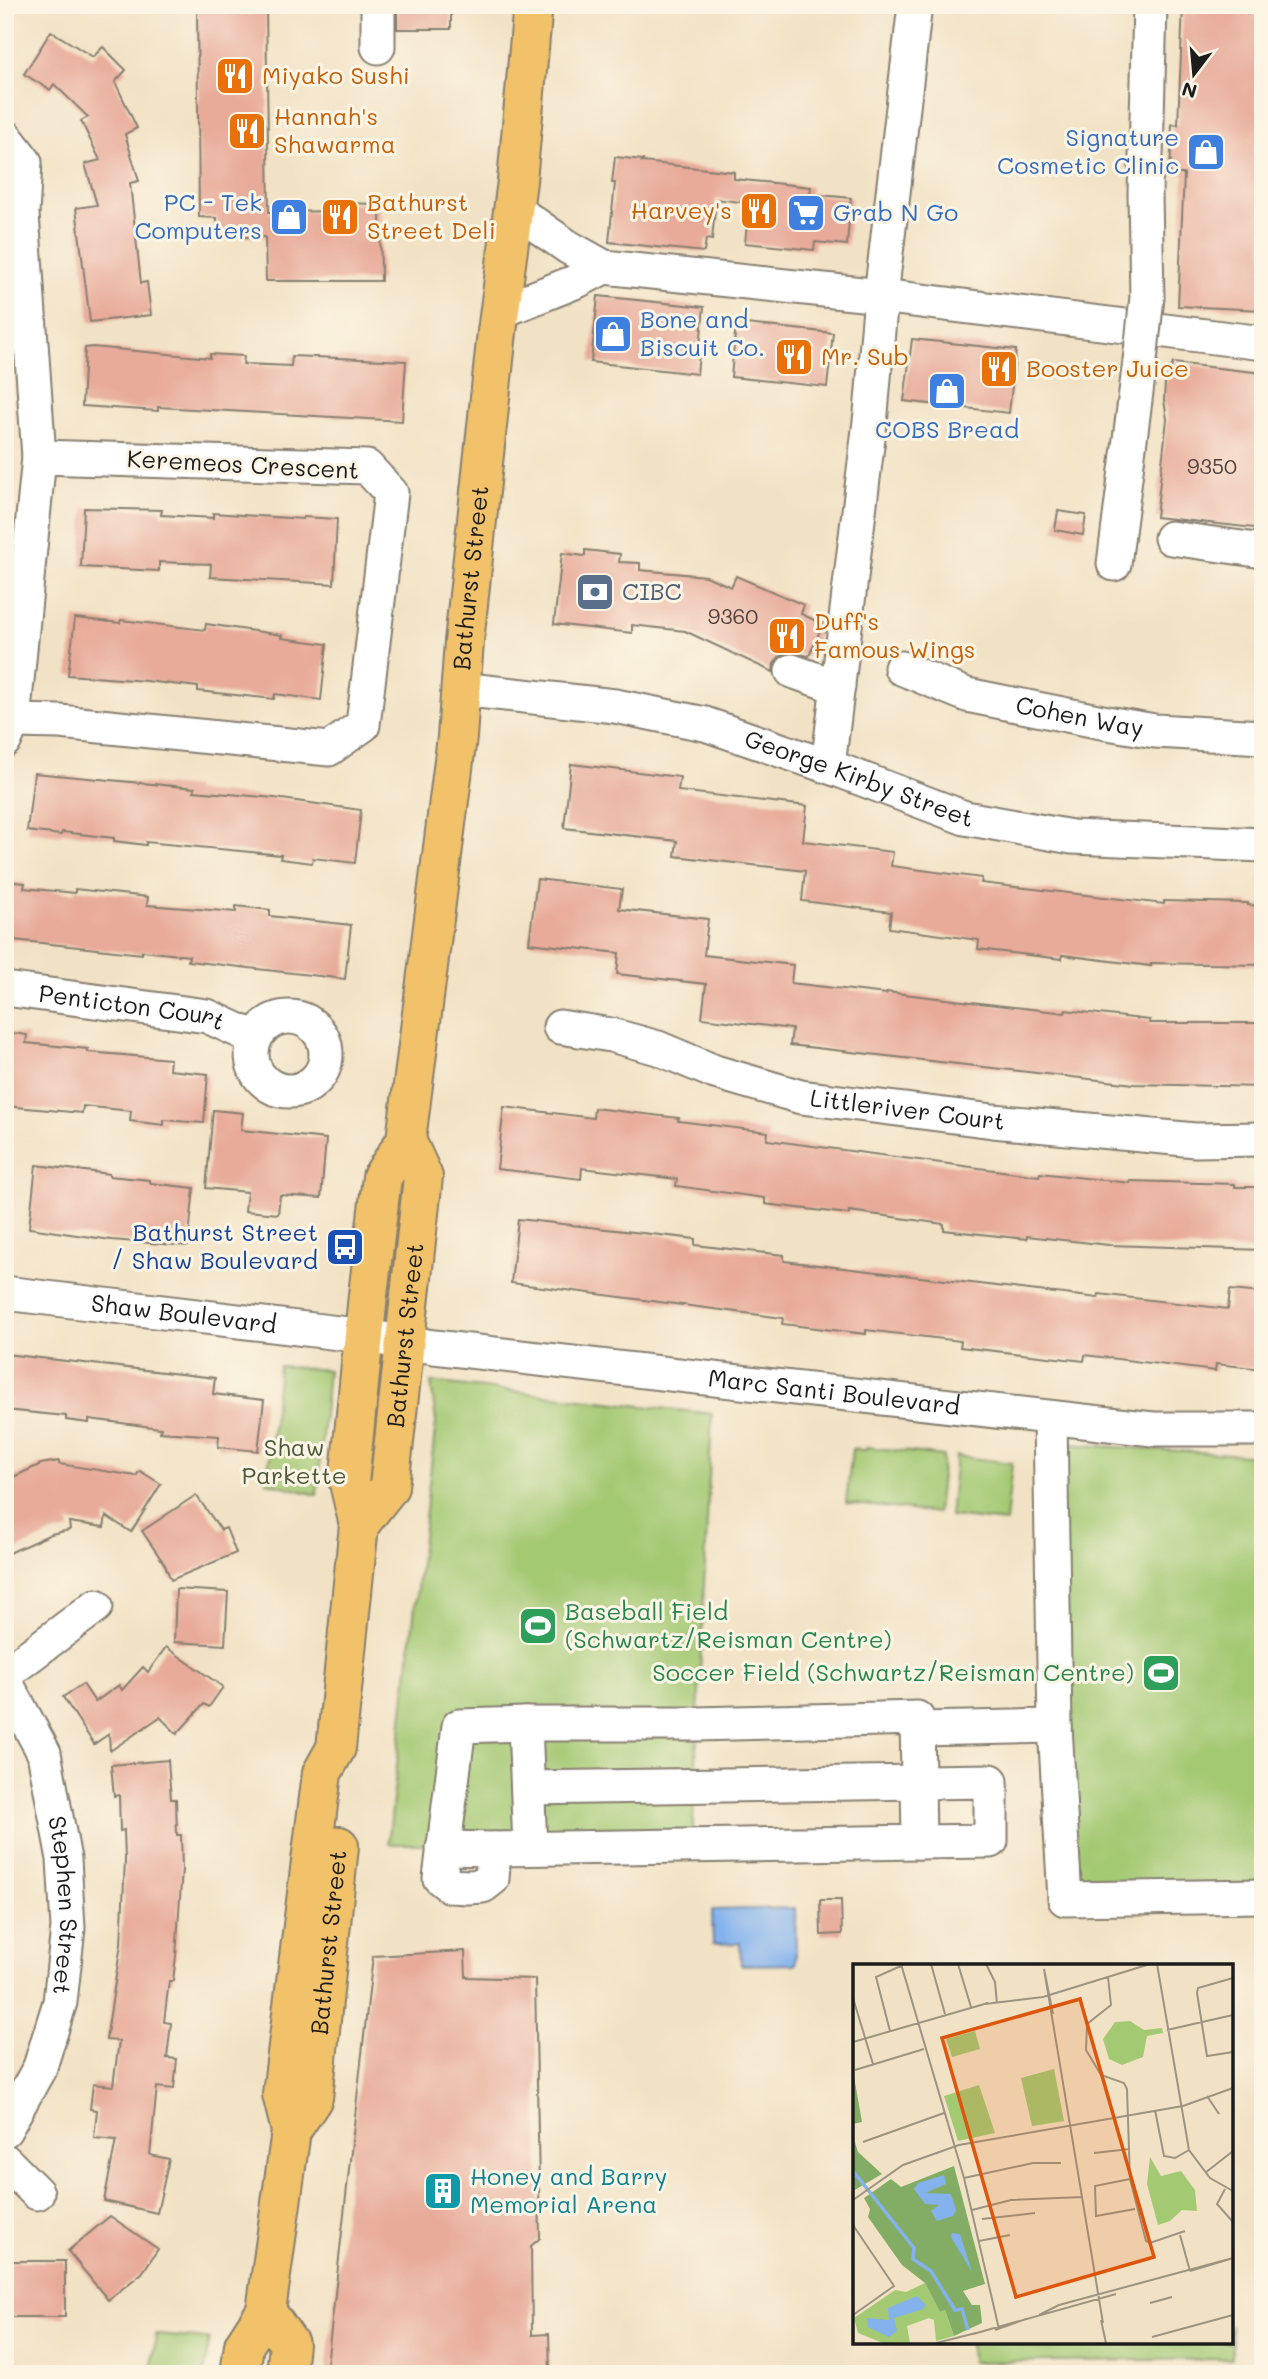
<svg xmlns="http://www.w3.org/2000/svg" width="1268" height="2379" viewBox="0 0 1268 2379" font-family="Mali,sans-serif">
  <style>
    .green { fill: #a4c973; stroke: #607248; stroke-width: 2 }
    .water { fill: #83b2ed; stroke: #506784; stroke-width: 2 }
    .building { fill: #e8aa99 }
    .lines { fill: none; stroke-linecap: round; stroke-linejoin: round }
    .minor-casing { stroke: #877f70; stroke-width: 37 }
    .major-casing { stroke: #877f70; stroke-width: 42 }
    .minor { stroke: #fff; stroke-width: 33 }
    .major { stroke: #f2c26a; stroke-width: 38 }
    .minor-bridge-casing { stroke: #877f70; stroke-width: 37; stroke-linecap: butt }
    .minor-bridge { stroke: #fff; stroke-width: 33 }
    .labels { text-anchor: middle; stroke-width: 6; stroke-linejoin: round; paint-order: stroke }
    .number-label { font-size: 21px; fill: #4f403b }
    .food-label { font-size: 24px; fill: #c56008; stroke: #fcf5e5; text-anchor: start }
    .shop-label { font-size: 24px; fill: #366cbe; stroke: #fcf5e5; text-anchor: end }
    .street-label { font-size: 24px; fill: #1c1c1c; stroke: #fcf5e5 }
    .service-label { font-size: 24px; fill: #4e5e75; stroke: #fcf5e5; text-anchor: start }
    .transit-label { font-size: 24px; fill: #164399; stroke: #fcf5e5; text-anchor: end }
    .park-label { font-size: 24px; fill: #4c593a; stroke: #fcf5e5 }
    .leisure-label { font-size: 24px; fill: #27864d; stroke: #fcf5e5; text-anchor: start }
    .culture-label { font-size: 24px; fill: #0d838f; stroke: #fcf5e5; text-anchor: start }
    .inset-river { fill: none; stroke: #83b2ed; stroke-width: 3.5 }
    .inset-road { fill: none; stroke: #9c9381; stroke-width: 2 }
    .view { fill: #de560d; fill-opacity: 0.15; stroke: #de560d; stroke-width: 3.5 }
    .inset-edge { fill: none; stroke: #1c1c1c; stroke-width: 3.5 }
  </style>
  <rect width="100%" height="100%" fill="#fcf5e5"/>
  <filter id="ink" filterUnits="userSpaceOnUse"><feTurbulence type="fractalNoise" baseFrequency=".0143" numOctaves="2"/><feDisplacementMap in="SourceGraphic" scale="14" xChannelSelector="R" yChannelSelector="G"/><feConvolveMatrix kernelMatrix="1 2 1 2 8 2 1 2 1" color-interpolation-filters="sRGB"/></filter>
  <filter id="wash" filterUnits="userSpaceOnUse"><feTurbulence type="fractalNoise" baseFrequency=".00686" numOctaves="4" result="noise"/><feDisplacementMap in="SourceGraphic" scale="28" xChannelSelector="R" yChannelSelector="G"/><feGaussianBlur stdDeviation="1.57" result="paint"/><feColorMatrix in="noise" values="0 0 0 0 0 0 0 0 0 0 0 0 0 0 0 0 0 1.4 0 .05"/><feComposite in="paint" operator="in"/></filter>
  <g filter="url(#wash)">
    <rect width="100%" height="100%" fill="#f2e2c5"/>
    <!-- green -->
    <g class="green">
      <polygon points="279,1366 328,1370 317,1495 267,1482"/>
      <polygon points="431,1382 712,1414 692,1844 388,1844 436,1422"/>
      <polygon points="1051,1443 1263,1456 1263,1889 1067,1892"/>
      <polygon points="867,1447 943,1456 937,1513 846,1503 852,1449 866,1450"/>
      <polygon points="956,1456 1012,1463 1006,1522 950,1516"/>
      <polygon points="1231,2324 1232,2359 971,2362 970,2342 1231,2342"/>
      <polygon points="156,2335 209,2339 204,2374 151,2374"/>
    </g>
    <!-- water -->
    <polygon class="water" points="795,1908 796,1964 741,1965 740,1943 713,1944 712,1910"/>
    <g id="blocks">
      <!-- building -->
      <g class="building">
        <polygon points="197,5 266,5 269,212 341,211 349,203 372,204 380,210 381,281 266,281 265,237 218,237 217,218 199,217"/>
        <rect x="397" y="5" width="54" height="24"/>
        <polygon points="1183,5 1263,5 1263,310 1178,306 1184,174 1170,174 1172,124 1178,125"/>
        <polygon points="51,31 93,57 103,47 126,70 115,82 137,128 125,134 139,181 130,183 141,283 147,282 151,315 90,322 76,208 97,205 85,164 100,160 81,121 88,117 54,84 50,90 24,74"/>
        <polygon points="615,157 643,160 642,162 734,172 734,179 811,187 810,194 851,198 847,245 815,242 814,250 745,243 749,203 716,199 712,240 706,239 704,252 609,242 615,183 612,183"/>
        <polygon points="598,296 704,307 697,374 591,362"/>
        <polygon points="736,323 833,333 827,387 731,377"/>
        <polygon points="912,339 1016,350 1009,413 904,401"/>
        <polygon points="93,347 210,358 210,354 244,356 243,364 291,366 292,356 406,361 402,421 158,407 158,411 82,406 85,348"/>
        <polygon points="1173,363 1263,373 1263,529 1156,517 1167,419 1164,400 1165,383"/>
        <polygon points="84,508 162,510 161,515 213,518 213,513 303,519 303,517 337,519 334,584 210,577 211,564 159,562 159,571 81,567"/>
        <polygon points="1058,511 1086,515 1083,535 1055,530"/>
        <polygon points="585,550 620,554 619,562 640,563 640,570 706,576 731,587 736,576 804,605 801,614 823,624 809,656 788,652 779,657 774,664 773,672 685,631 632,625 632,633 554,624 562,553 585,556"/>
        <polygon points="75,618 120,623 121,620 205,630 206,624 282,635 281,638 327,644 321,700 275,694 274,699 198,691 198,687 146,681 68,675"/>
        <polygon points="571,764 680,777 678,791 807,806 803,841 893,852 891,866 982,878 981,883 1164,904 1164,901 1248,903 1248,905 1263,906 1263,965 1151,963 1151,966 1062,955 1062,959 978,949 979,940 889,928 891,912 802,901 805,871 675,856 677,841 564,828"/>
        <polygon points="34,773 195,788 194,791 275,798 361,810 355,863 313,858 312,863 280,859 281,855 146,842 146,845 114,841 114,838 62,832 61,835 27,831"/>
        <polygon points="537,879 622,889 619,909 708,919 704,955 793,965 791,983 886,994 887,992 1065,1013 1066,1010 1150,1020 1149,1023 1263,1023 1263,1087 1134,1084 790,1045 792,1029 702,1018 706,984 617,974 619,953 529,943"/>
        <polygon points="5,881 25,883 24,888 75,893 75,889 148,897 147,905 236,912 236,906 270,910 270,916 351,925 345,979 188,961 189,956 142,951 142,954 5,939"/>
        <polygon points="5,1032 27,1035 26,1043 88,1049 88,1052 170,1059 169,1070 208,1074 204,1123 164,1120 164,1125 130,1121 131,1111 83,1106 82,1113 5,1106"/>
        <polygon points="504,1107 593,1118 594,1108 679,1118 678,1121 768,1132 767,1140 1039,1176 1040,1173 1130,1183 1130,1181 1235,1184 1235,1187 1263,1187 1263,1250 1109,1245 1027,1236 1027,1239 944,1230 944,1224 849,1211 849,1214 765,1204 765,1198 676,1186 677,1179 582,1168 581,1179 497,1169"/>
        <polygon points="213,1110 243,1113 241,1130 326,1139 321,1198 280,1195 278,1214 245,1211 247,1192 206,1188"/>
        <polygon points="36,1165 109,1174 109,1176 150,1180 150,1183 194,1188 188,1246 111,1240 29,1228"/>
        <polygon points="518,1219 695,1239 695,1245 784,1255 784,1261 1098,1298 1099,1294 1228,1309 1230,1290 1263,1293 1263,1369 1216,1364 1215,1371 1085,1355 1084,1361 960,1347 961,1341 866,1330 866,1334 782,1324 783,1318 511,1283"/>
        <polygon points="5,1354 215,1378 213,1394 264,1400 258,1451 218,1447 219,1436 160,1432 161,1428 89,1419 89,1423 66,1420 66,1416 5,1410"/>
        <polygon points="59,1461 59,1464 136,1476 140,1471 161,1484 131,1532 106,1516 104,1527 69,1522 70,1530 51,1534 5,1555 5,1481 41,1464"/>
        <polygon points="196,1495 221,1530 226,1528 236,1553 171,1580 165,1565 142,1531"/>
        <polygon points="176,1589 228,1592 225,1645 174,1642"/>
        <polygon points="166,1647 223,1687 209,1707 204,1704 177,1734 160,1717 110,1751 109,1734 94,1744 63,1697 83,1684 95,1702 119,1685 122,1690 143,1667 148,1672"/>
        <polygon points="168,1760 171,1799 176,1799 177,1835 181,1835 182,1869 176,1956 173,1981 169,1981 164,2022 171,2023 167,2058 177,2059 174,2089 157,2087 150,2155 169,2159 157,2213 104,2201 116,2140 94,2138 97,2110 90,2109 93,2084 113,2086 119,2041 106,2040 121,1944 125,1860 124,1830 120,1831 119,1795 114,1796 111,1765"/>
        <polygon points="820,1900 841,1900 842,1934 821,1935"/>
        <polygon points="465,1951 466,1977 535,1979 540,2238 531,2246 532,2335 549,2334 550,2374 326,2374 373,1956"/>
        <polygon points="110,2216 158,2249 142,2273 108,2300 68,2251"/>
        <rect x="10" y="2261" width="55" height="56"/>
      </g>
    </g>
  </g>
  <g filter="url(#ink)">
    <use href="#blocks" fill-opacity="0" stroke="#877f70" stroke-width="2"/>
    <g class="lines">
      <defs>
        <g id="minor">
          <polyline points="378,5 378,47"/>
          <polyline points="5,136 25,162 22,214 39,457 13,721 5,740"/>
          <polyline points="512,208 568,247 604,267 881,296 1263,343"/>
          <polyline points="1147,297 1145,194 1150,5"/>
          <polyline points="499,312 577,281 604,267"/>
          <polyline points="1171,538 1263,551"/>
          <polyline points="1114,564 1140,361"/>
          <path id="s1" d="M901,668L967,695L1107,723L1155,731L1263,737"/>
          <polyline points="792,671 838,687"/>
          <path id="s2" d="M460,689L615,706L705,724L841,771L965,818L1072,837L1263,845"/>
          <polyline points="13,721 60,722 329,749 363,725 391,493 367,467 39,457"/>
          <polyline points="828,766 871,413 881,296 915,5"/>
          <path id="s3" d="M5,989L207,1016L255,1038"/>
          <circle cx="289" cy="1054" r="37"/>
          <path id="s4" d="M560,1027L611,1035L658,1048L715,1072L801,1097L993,1121L1195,1140L1263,1139"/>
          <path id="s5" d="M5,1293L364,1336L434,1347L1153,1429H1263"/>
          <polyline points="1050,1418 1055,1726 1065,1899 1263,1896"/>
          <polyline points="5,1674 96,1606"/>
          <path id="s6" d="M5,1681L44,1753L64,1859L68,1928L60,2002L40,2067L5,2130"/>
          <polyline points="918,1729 1055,1726"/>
          <polyline points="528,1788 991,1781 991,1841 919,1842"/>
          <polyline points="443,1848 494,1849 919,1842 917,1718 697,1724 525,1724 530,1848"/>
          <polyline points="494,1849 492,1879 483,1886 468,1887 450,1886 440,1878 459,1726 525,1724"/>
          <polyline points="5,2161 37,2193"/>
        </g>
        <g id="major">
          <path id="s7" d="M359,1525L389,1487L423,1177L406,1140"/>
          <path id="s8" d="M291,2131L313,2098L339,1846"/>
          <polyline points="266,2311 289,2344 286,2374"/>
          <path id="s9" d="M240,2374L244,2345L266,2311L291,2131L282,2094L322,1773L336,1748L359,1525L349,1483L368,1295L382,1177L406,1140L457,737L464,642L497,332L517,181L532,15L530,5"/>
        </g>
      </defs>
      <!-- minor casing -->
      <use href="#minor" class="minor-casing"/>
      <!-- major casing -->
      <use href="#major" class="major-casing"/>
      <!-- minor -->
      <use href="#minor" class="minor"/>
      <!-- major -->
      <use href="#major" class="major"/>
      <defs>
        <polyline id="minor-bridge" points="1140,361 1147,297"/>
      </defs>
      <!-- minor-bridge casing -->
      <use href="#minor-bridge" class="minor-bridge-casing"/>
      <!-- minor-bridge -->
      <use href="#minor-bridge" class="minor-bridge"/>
    </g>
  </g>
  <!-- icons -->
  <defs>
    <symbol id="restaurant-square" viewBox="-11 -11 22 22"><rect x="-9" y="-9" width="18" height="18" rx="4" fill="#e8710a" stroke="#fcf5e5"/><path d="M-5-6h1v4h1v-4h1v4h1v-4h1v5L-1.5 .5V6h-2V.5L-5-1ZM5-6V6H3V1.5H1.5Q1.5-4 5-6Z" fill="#fff"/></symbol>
    <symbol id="shop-square" viewBox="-11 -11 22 22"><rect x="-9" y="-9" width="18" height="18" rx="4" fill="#3f7fe0" stroke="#fcf5e5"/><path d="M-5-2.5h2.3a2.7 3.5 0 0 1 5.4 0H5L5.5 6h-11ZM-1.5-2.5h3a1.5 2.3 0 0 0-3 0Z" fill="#fff"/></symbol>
    <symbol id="supermarket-square" viewBox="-11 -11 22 22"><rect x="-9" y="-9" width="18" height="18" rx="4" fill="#3f7fe0" stroke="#fcf5e5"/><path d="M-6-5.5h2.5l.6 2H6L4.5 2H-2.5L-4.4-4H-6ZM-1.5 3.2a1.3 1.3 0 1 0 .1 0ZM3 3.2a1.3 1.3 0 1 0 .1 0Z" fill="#fff"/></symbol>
    <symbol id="bank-square" viewBox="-11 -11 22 22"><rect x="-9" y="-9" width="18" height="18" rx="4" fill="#5c6f8a" stroke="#fcf5e5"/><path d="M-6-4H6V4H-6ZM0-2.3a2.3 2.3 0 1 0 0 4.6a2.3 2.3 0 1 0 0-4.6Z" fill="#fff"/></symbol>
    <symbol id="bus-square" viewBox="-11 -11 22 22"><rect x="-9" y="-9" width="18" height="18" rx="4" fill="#1a4fb4" stroke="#fcf5e5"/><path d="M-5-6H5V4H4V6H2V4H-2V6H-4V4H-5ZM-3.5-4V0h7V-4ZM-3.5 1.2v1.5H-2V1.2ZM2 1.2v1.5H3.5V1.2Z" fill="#fff"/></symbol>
    <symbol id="stadium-square" viewBox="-11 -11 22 22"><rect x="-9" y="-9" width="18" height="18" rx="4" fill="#2e9e5b" stroke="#fcf5e5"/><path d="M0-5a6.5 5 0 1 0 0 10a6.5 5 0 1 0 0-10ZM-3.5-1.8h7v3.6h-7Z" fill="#fff"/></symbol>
    <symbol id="building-square" viewBox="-11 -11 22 22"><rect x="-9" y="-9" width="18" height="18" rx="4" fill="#0f9aa8" stroke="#fcf5e5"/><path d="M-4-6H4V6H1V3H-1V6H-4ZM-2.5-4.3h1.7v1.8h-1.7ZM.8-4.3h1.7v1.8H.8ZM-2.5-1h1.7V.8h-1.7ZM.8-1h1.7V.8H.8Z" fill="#fff"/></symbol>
  </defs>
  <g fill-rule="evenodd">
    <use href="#restaurant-square" x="213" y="54" width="44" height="44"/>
    <use href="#restaurant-square" x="225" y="109" width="44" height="44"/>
    <use href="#shop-square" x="1184" y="130" width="44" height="44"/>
    <use href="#restaurant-square" x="737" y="189" width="44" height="44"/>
    <use href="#supermarket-square" x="784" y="191" width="44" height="44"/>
    <use href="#shop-square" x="267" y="195" width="44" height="44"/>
    <use href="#restaurant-square" x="318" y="195" width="44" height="44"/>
    <use href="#shop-square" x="591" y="312" width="44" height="44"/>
    <use href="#restaurant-square" x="772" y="335" width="44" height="44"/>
    <use href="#restaurant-square" x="977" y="347" width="44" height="44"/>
    <use href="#shop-square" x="925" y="369" width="44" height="44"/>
    <use href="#bank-square" x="573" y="570" width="44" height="44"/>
    <use href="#restaurant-square" x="765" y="614" width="44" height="44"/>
    <use href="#bus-square" x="323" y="1225" width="44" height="44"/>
    <use href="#stadium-square" x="516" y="1604" width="44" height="44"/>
    <use href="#stadium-square" x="1139" y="1651" width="44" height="44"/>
    <use href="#building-square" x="421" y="2169" width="44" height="44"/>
  </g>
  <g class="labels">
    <!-- number labels -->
    <g class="number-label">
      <text x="1212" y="474">9350</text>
      <text x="733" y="624">9360</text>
    </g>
    <!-- food labels -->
    <g class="food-label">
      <text x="262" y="84">Miyako Sushi</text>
      <text x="274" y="125">Hannah's<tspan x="274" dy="28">Shawarma</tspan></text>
      <text x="367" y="211">Bathurst<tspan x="367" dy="28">Street Deli</tspan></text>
      <text x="732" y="219" text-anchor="end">Harvey's</text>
      <text x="821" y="365">Mr. Sub</text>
      <text x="1026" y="377">Booster Juice</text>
      <text x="814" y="630">Duff's<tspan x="814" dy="28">Famous Wings</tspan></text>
    </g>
    <!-- shop labels -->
    <g class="shop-label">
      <text x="1179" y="146">Signature<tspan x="1179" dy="28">Cosmetic Clinic</tspan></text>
      <text x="262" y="211">PC - Tek<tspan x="262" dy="28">Computers</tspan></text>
      <text x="833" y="221" text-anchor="start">Grab N Go</text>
      <text x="640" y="328" text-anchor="start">Bone and<tspan x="640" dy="28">Biscuit Co.</tspan></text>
      <text x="947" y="438" text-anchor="middle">COBS Bread</text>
    </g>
    <!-- street labels -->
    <g class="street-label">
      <text transform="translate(243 465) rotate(3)" y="8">Keremeos Crescent</text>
      <text dy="8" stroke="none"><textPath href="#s9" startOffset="1827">Bathurst Street</textPath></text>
      <text dy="8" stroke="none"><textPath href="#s1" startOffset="186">Cohen Way</textPath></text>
      <text dy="8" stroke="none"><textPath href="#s2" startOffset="411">George Kirby Street</textPath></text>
      <text dy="8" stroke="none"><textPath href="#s3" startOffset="128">Penticton Court</textPath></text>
      <text dy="8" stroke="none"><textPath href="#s4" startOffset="359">Littleriver Court</textPath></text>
      <text dy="8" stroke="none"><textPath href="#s5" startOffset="180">Shaw Boulevard</textPath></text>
      <text dy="8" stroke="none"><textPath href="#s7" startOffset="201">Bathurst Street</textPath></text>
      <text dy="8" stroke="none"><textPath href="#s5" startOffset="835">Marc Santi Boulevard</textPath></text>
      <text dy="8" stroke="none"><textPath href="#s6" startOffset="236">Stephen Street</textPath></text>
      <text dy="8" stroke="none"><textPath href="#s8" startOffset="196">Bathurst Street</textPath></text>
    </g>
    <!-- service labels -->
    <g class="service-label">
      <text x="622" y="600">CIBC</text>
    </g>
    <!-- transit labels -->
    <g class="transit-label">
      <text x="318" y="1241">Bathurst Street<tspan x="318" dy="28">/ Shaw Boulevard</tspan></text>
    </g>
    <!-- park labels -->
    <g class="park-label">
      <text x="294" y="1456">Shaw<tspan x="294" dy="28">Parkette</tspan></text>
    </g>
    <!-- leisure labels -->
    <g class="leisure-label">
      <text x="565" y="1620">Baseball Field<tspan x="565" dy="28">(Schwartz/Reisman Centre)</tspan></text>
      <text x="1134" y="1681" text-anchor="end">Soccer Field (Schwartz/Reisman Centre)</text>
    </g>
    <!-- culture labels -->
    <g class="culture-label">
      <text x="470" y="2185">Honey and Barry<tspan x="470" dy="28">Memorial Arena</tspan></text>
    </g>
  </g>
  <!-- overview -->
  <g transform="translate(853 1964)">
    <rect width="380" height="380" fill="#f2e2c5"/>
    <path d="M277,57L291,66L309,64L310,69L294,72L290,93L269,101L256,95L250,75L262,58ZM122,67L127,85L99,93L93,75ZM201,105L211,157L179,162L168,114ZM126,121L142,169L105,177L91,132ZM297,193L308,212L328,207L342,226L344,247L329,246L317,257L305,261L294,220ZM72,319L87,348L92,346L101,372L83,377L81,356L76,354L54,362L57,379H30L5,369L1,354L42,326L53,328Z" fill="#a4c973"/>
    <path d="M0,107L9,158L0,160ZM0,172L5,188L29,210L0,227ZM101,202L132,320L110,327L119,341H127L129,359L101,372L92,346L87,348L72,319L49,301L15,253L17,245L11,234L38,215L48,223Z" fill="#83ad65"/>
    <path d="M91,211L93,220L72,229L98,230L103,246L100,252L84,257L78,247L86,241L72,240L61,225L65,219ZM99,269L107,270L119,308L98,273ZM64,332L73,341L70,345L41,354L44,367L36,373L15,363L14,354L36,356L35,344Z" fill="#83b2ed"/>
    <path class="inset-river" d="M0,207L61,284L60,295L78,307L102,346L109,345L115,366"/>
    <path class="inset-road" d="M48,0L111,214L146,365M78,0L92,50M105,0L118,43M133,0L142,18L144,40M304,0L336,186L357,214L380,227M191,5L250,359M191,5L200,50M255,13L258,41L234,60L233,86L248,111L271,119L274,125L277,215L293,277L297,279L332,267M380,14L345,24L344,29L354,92L380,88M0,34L20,100M132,40L190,33L297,0M314,66L380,51M37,67L23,13L50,1M0,78L135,39M2,106L71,85M354,132L366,150M302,146L311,192L322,194L336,186M10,178L91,149M241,189L277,185M352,209L380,187M111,214L180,199H208M277,215L242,222L243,252L282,245M372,225L364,240L380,258M0,236L50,201L106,181L330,142L380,124M119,246L158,236L229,233M129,255L182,249M0,261L41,322L0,351M327,271L337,307M126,277L157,271M337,307L377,295M297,339L319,333M186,351L206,341L380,294M248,356L253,379M142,366L173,355M120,370L263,330M299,373L380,351M83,379L123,369"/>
    <path class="view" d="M227,35L301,293L163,333L89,74Z"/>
    <rect width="380" height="380" class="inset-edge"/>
  </g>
  <!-- margin -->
  <rect width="1268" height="2379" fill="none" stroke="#fcf5e5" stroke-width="28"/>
  <!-- north arrow -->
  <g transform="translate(1194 74) rotate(196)" stroke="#fcf5e5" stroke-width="5" paint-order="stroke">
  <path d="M0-5L12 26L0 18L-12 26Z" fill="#1c1c1c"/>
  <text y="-10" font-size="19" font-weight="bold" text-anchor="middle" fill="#1c1c1c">N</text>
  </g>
</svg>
